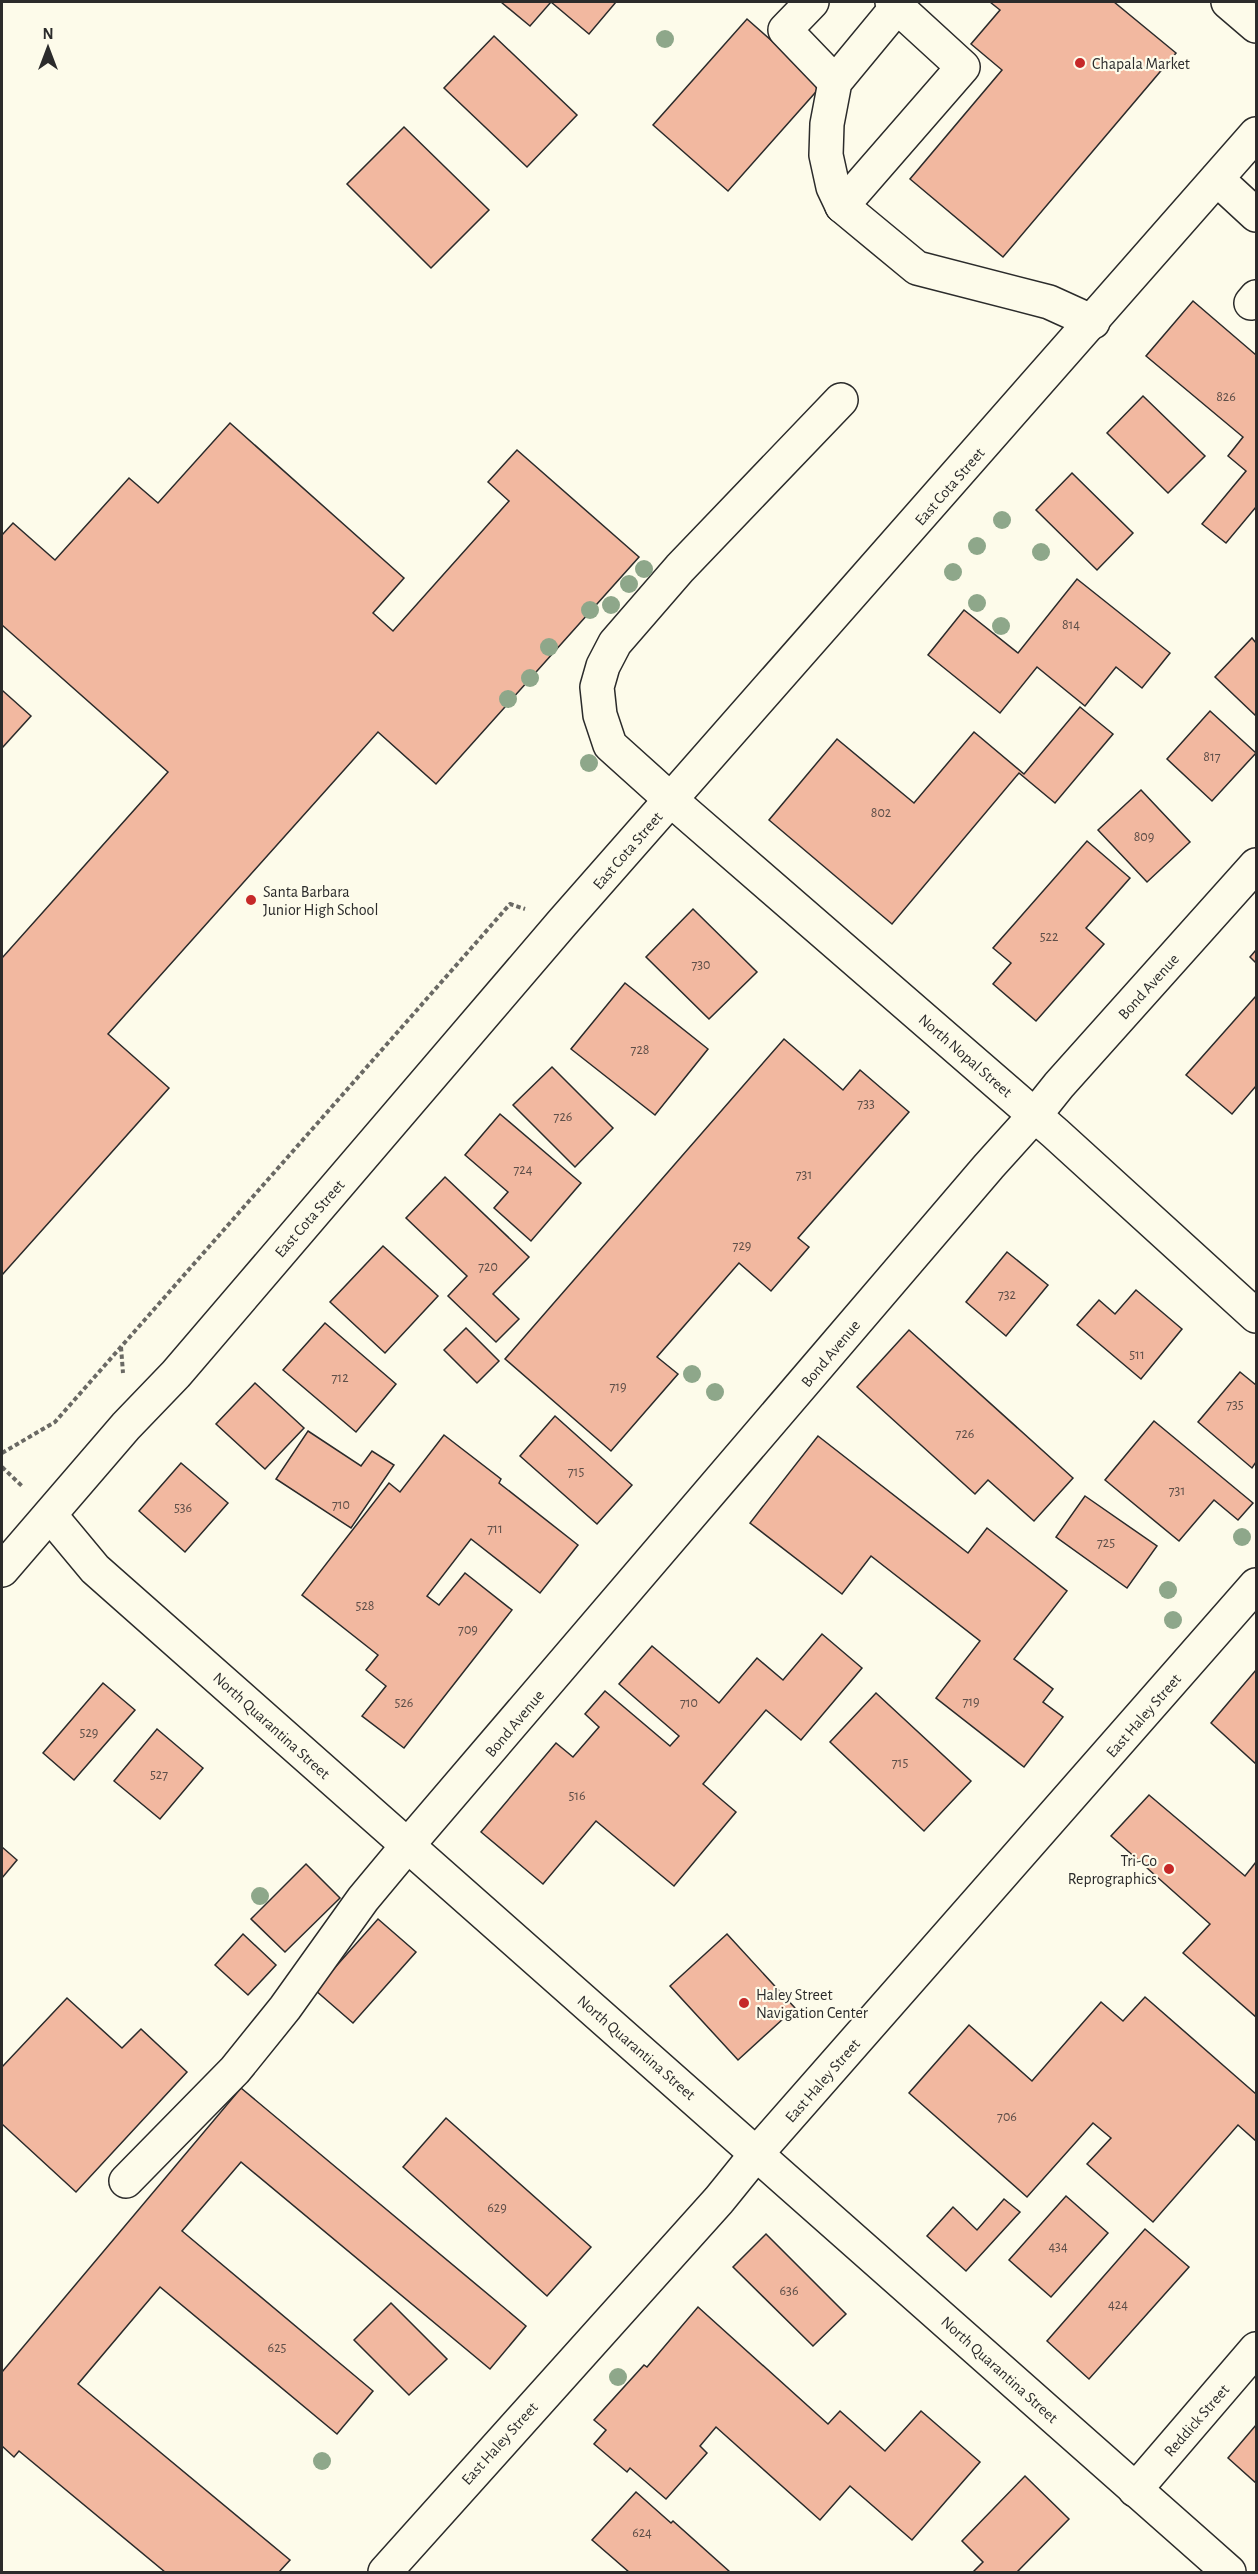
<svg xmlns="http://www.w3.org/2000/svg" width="1258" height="2574" viewBox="0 0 1258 2574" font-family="'Alegreya Sans',sans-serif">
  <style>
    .building { fill: #f2b8a0; stroke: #2b2b2b; stroke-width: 1.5 }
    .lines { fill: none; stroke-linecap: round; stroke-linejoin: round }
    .minor-casing { stroke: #2b2b2b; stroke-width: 36 }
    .major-casing { stroke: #2b2b2b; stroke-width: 36 }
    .path { stroke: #6a6964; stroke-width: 4; stroke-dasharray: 4.5 3; stroke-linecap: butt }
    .minor { stroke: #fdfbea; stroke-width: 33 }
    .major { stroke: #fdfbea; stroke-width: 33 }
    .tree { fill: #8ea78a }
    .poi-dot { fill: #c62828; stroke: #fdfbea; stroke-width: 2 }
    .labels { text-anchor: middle; stroke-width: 4.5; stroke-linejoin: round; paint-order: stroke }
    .number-label { font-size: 14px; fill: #5d4e48 }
    .poi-label { font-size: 16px; fill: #2b2b2b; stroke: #fdfbea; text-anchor: start }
    .street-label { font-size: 16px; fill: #2b2b2b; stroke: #fdfbea }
  </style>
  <rect width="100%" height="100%" fill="#fdfbea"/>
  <!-- building -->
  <g class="building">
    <polygon points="501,2 616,2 589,34 551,2 530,26"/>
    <polygon points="990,2 1114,2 1176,53 1003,257 910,179 1002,70 971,44 1000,10"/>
    <polygon points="747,19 822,85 728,191 653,125"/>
    <polygon points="494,36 577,115 527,167 444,88"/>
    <polygon points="404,127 489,210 431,268 347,184"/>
    <polygon points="1193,301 1256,355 1256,507 1226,543 1202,524 1246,471 1228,456 1243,437 1146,356"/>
    <polygon points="1143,396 1205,456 1168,493 1107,433"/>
    <polygon points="230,423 404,578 373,613 393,631 509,501 488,482 517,450 639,557 436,784 378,732 108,1034 169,1088 2,1275 2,958 168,772 2,625 2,535 13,523 55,560 129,478 158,503"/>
    <polygon points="1072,473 1133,533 1097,570 1036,510"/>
    <polygon points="1077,579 1170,653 1142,688 1116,667 1085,706 1037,667 1000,713 928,655 964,610 1018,653"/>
    <polygon points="1252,638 1256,643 1256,716 1215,677"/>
    <polygon points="3,691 31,716 2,748 2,692"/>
    <polygon points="1080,707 1113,734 1055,803 1019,773 892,924 769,820 837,739 914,803 974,732 1024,774"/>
    <polygon points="1210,711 1256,753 1212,801 1167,759"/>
    <polygon points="1141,790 1190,842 1147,882 1098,830"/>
    <polygon points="1087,841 1130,878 1086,928 1104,944 1036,1021 993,984 1011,963 993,948"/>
    <polygon points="693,909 757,972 709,1019 646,957"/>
    <polygon points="1256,950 1256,963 1250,957"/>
    <polygon points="625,983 708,1049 655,1115 571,1049"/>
    <polygon points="1256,996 1256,1086 1232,1114 1186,1075"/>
    <polygon points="784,1039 843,1090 860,1070 909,1112 798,1238 809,1247 771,1291 739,1263 657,1357 678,1374 611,1451 505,1359"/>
    <polygon points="552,1067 613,1128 575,1167 513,1105"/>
    <polygon points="500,1114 581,1183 531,1241 494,1208 508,1192 465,1155"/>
    <polygon points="445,1177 529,1257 493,1294 519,1319 496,1342 448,1296 467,1276 406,1218"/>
    <polygon points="383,1246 438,1296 385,1353 330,1302"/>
    <polygon points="1007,1252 1048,1285 1006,1336 966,1302"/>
    <polygon points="1136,1290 1182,1329 1141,1379 1077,1325 1099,1300 1115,1314"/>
    <polygon points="325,1323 396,1384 356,1432 283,1370"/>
    <polygon points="466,1328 499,1361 477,1383 444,1350"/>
    <polygon points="909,1330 1073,1478 1034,1521 988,1480 975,1494 857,1387"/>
    <polygon points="1240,1372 1256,1385 1256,1462 1252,1468 1198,1422"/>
    <polygon points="255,1383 304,1428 265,1469 216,1424"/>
    <polygon points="555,1416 632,1485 597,1524 520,1456"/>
    <polygon points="1154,1421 1253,1503 1238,1520 1214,1500 1179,1541 1105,1480"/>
    <polygon points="308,1431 361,1466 372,1451 394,1465 351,1528 276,1479"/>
    <polygon points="444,1435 501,1479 499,1483 578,1545 540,1593 471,1539 427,1596 439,1605 465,1573 512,1610 404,1748 362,1716 386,1686 366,1670 378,1655 302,1595 389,1483 400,1492"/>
    <polygon points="818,1436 968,1553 987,1528 1067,1591 1014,1659 1053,1689 1043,1702 1063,1717 1024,1767 936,1698 980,1641 871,1556 842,1594 750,1523"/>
    <polygon points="181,1463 228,1503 185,1552 139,1511"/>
    <polygon points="1085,1496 1157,1546 1127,1588 1056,1537"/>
    <polygon points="822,1634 862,1668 801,1740 766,1710 703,1784 736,1812 674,1886 596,1821 543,1884 481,1832 556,1743 573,1757 599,1727 585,1714 605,1691 670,1746 679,1736 619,1684 652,1646 719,1703 757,1658 783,1680"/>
    <polygon points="1256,1670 1256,1764 1211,1723"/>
    <polygon points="103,1683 135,1710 74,1780 43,1753"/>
    <polygon points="876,1693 971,1781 924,1831 830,1742"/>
    <polygon points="157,1729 203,1768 160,1819 114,1781"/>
    <polygon points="1149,1795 1245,1876 1256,1862 1256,2017 1183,1953 1210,1924 1111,1836"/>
    <polygon points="2,1847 17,1860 2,1878"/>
    <polygon points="306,1864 340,1898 285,1952 251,1919"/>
    <polygon points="378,1919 416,1952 353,2023 315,1990"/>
    <polygon points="243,1934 276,1965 248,1995 215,1965"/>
    <polygon points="727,1934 795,2008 738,2060 670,1986"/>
    <polygon points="1145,1997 1256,2094 1256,2141 1238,2125 1153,2222 1087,2164 1111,2138 1093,2123 1027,2197 909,2093 969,2025 1032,2081 1101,2002 1123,2021"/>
    <polygon points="67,1998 122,2048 141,2029 187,2072 76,2192 2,2124 2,2067"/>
    <polygon points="241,2088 526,2326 490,2369 241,2162 182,2231 373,2391 337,2434 160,2287 78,2384 290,2560 279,2572 165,2572 19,2451 14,2457 2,2446 2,2372"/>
    <polygon points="446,2118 591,2247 547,2296 403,2167"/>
    <polygon points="1066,2196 1108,2233 1051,2297 1009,2260"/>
    <polygon points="1004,2199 1020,2212 966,2271 927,2236 953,2207 977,2230"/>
    <polygon points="1145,2229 1189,2267 1089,2379 1047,2341"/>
    <polygon points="766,2234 846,2314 813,2346 733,2267"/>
    <polygon points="391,2303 447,2359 409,2395 354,2340"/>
    <polygon points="698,2307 828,2424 840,2411 885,2451 921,2411 980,2462 912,2540 850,2486 820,2520 716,2427 700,2446 707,2453 666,2499 630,2468 627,2472 594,2444 606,2430 594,2420 644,2365 647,2367"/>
    <polygon points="1256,2425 1256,2483 1228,2458"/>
    <polygon points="1025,2476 1069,2519 1017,2572 973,2572 983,2562 962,2541"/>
    <polygon points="636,2492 671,2523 673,2521 730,2572 629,2572 592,2540"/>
  </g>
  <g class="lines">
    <defs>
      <g id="minor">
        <polyline points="812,2 785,30 835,82"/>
        <polyline points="897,7 835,82 827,124 826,155 833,187 842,206 917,268 1049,302 1093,322"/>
        <polyline points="1217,179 1256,215"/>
        <polyline points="842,206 963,67 892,2"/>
        <polyline points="1251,303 1256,297"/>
        <polyline points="841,400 680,568 615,643 603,666 597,687 600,715 610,745 671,800 1055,1133 1256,1316"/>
        <polyline points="50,1515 95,1569 1229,2572"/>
        <polyline points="2,1570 126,1426 176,1374 562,923 1256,134"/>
        <polyline points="126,2181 235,2070 285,2008 363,1899 408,1845 989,1166 1035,1115 1059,1085 1256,865"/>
        <polyline points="1135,2490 1256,2349"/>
        <polyline points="385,2572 719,2200 757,2153 1256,1585"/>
      </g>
      <polyline id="major" points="1228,2 1256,26"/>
    </defs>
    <!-- minor casing -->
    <use href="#minor" class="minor-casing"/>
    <!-- major casing -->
    <use href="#major" class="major-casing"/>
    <!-- path -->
    <g class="path">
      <polyline points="121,1347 123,1373"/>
      <polyline points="2,1453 55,1422 510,904 525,909"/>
      <polyline points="2,1467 23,1487"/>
    </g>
    <!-- minor -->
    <use href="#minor" class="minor"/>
    <!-- major -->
    <use href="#major" class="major"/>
  </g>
  <!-- trees -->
  <g class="tree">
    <circle cx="665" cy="39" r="9"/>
    <circle cx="1002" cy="520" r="9"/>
    <circle cx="977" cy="546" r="9"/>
    <circle cx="1041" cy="552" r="9"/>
    <circle cx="644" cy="569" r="9"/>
    <circle cx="953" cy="572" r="9"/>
    <circle cx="629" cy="584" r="9"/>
    <circle cx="977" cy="603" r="9"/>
    <circle cx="611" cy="605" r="9"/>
    <circle cx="590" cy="610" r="9"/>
    <circle cx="1001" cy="626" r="9"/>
    <circle cx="549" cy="647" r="9"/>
    <circle cx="530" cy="678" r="9"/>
    <circle cx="508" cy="699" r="9"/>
    <circle cx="589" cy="763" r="9"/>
    <circle cx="692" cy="1374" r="9"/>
    <circle cx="715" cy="1392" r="9"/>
    <circle cx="1242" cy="1537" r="9"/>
    <circle cx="1168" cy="1590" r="9"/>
    <circle cx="1173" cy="1620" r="9"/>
    <circle cx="260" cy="1896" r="9"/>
    <circle cx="618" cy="2377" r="9"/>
    <circle cx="322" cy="2461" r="9"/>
  </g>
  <!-- markers -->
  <g class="poi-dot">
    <circle cx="1080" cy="63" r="6"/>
    <circle cx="251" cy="900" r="6"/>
    <circle cx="1169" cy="1869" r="6"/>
    <circle cx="744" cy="2003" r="6"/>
  </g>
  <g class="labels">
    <!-- number labels -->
    <g class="number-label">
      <text x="1226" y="401">826</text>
      <text x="1071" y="629">814</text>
      <text x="1212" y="761">817</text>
      <text x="881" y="817">802</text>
      <text x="1144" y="841">809</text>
      <text x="1049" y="941">522</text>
      <text x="701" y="969">730</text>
      <text x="640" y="1054">728</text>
      <text x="866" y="1108">733</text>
      <text x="563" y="1121">726</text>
      <text x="523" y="1174">724</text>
      <text x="804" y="1179">731</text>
      <text x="742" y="1250">729</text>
      <text x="488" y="1271">720</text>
      <text x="1007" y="1299">732</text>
      <text x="1137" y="1359">511</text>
      <text x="340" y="1382">712</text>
      <text x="618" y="1391">719</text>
      <text x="1235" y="1409">735</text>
      <text x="965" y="1438">726</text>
      <text x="576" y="1476">715</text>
      <text x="1177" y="1495">731</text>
      <text x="341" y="1509">710</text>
      <text x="183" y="1512">536</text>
      <text x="495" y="1533">711</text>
      <text x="1106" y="1547">725</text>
      <text x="365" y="1610">528</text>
      <text x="468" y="1634">709</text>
      <text x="971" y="1706">719</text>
      <text x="404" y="1707">526</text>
      <text x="689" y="1707">710</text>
      <text x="89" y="1737">529</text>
      <text x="900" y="1767">715</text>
      <text x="159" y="1779">527</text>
      <text x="577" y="1800">516</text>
      <text x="1007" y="2121">706</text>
      <text x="497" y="2212">629</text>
      <text x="1058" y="2251">434</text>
      <text x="789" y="2295">636</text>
      <text x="1118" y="2309">424</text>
      <text x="277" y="2352">625</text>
      <text x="642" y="2537">624</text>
    </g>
    <!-- poi labels -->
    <g class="poi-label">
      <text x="1092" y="69">Chapala Market</text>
      <text x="263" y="897">Santa Barbara<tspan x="263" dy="18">Junior High School</tspan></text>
      <text x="1157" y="1866" text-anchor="end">Tri-Co<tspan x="1157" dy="18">Reprographics</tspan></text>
      <text x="756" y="2000">Haley Street<tspan x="756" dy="18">Navigation Center</tspan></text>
    </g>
    <!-- street labels -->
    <g class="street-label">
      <text transform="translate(949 486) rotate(-49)" y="6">East Cota Street</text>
      <text transform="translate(627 850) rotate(-49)" y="6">East Cota Street</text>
      <text transform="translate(1148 986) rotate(-48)" y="6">Bond Avenue</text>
      <text transform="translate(966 1055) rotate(41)" y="6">North Nopal Street</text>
      <text transform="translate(309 1218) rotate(-49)" y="6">East Cota Street</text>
      <text transform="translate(830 1353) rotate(-50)" y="6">Bond Avenue</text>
      <text transform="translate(1143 1715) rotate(-49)" y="6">East Haley Street</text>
      <text transform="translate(514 1723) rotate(-50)" y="6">Bond Avenue</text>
      <text transform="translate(272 1725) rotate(42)" y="6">North Quarantina Street</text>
      <text transform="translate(637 2047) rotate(41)" y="6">North Quarantina Street</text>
      <text transform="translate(822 2080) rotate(-49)" y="6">East Haley Street</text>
      <text transform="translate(1000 2369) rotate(42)" y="6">North Quarantina Street</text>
      <text transform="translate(1196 2420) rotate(-49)" y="6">Reddick Street</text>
      <text transform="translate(499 2443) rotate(-48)" y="6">East Haley Street</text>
    </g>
  </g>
  <!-- border -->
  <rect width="1258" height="2574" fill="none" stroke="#2b2b2b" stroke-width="6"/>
  <!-- north arrow -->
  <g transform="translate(48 48)" stroke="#fdfbea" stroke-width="4.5" paint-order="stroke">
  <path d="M0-4.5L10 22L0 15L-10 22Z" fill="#2b2b2b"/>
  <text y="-9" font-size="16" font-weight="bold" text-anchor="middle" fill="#2b2b2b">N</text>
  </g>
</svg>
